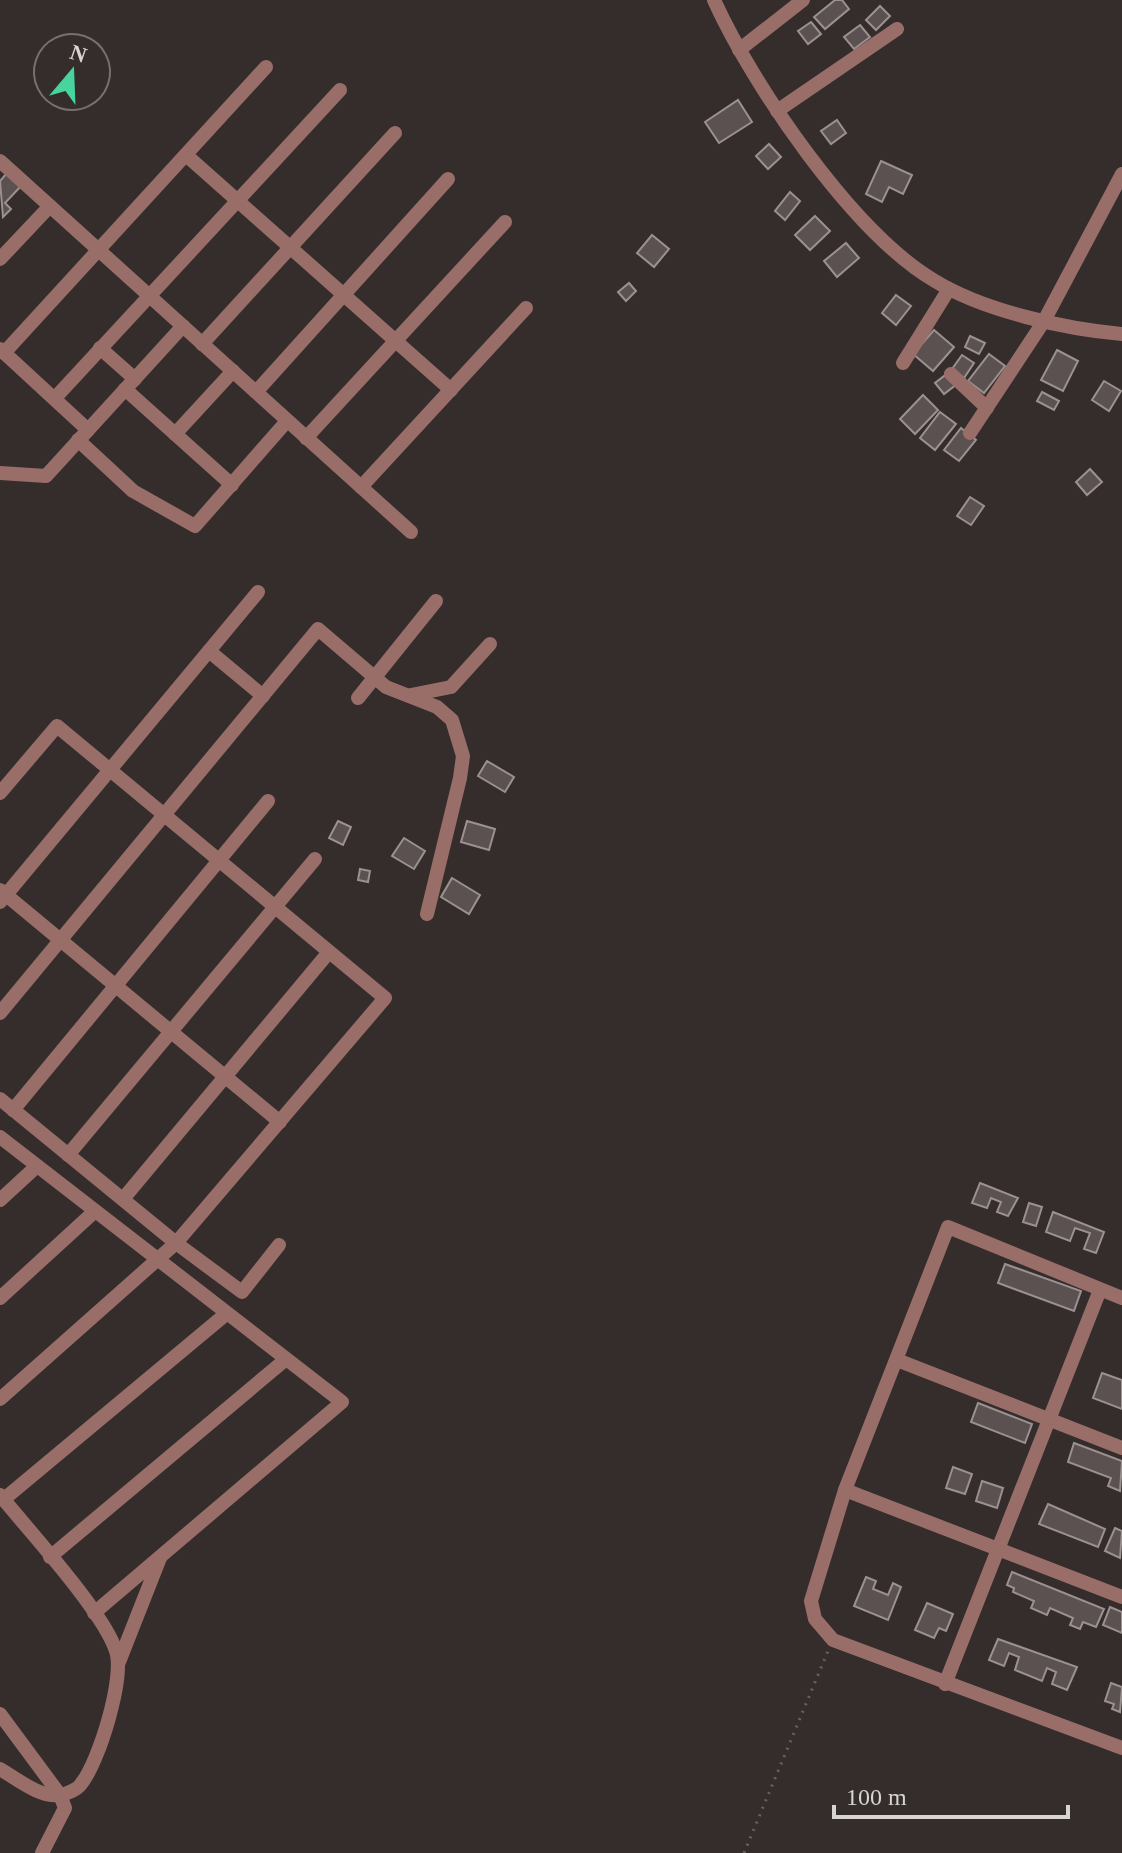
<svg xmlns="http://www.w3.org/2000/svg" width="1122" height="1853" viewBox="0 0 1122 1853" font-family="Georgia,serif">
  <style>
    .building { fill: #5a5150; stroke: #9a9190; stroke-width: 2 }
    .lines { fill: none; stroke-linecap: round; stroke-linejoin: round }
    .path { stroke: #676060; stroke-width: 3; stroke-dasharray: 2 6; stroke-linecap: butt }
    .minor { stroke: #9a6e68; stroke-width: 14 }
  </style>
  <rect width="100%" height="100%" fill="#342d2c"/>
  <!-- building -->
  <g class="building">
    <polygon points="835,0 842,0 849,9 825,29 814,17"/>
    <polygon points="880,6 890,16 876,30 866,20"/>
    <polygon points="811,22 821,34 808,44 798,31"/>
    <polygon points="860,25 870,37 854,49 844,37"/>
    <polygon points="738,100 752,122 719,143 705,122"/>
    <polygon points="837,120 846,133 831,144 821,131"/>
    <polygon points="769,144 781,157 768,169 756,156"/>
    <polygon points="881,161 912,175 903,194 889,187 882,202 866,194"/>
    <polygon points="7,173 21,186 5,203 11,209 3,217 0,181"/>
    <polygon points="790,192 800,201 785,220 775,211"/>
    <polygon points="815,216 830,231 810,250 795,235"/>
    <polygon points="652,235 669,249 654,267 637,253"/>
    <polygon points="846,243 859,258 837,277 824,261"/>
    <polygon points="629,283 636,291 626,301 618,292"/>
    <polygon points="896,295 911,306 896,325 882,313"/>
    <polygon points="934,330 954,347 933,371 913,354"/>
    <polygon points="970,336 985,343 979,354 965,347"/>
    <polygon points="1057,350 1078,361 1063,391 1041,380"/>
    <polygon points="989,354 1005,366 984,393 968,381"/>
    <polygon points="962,355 974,363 964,378 952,369"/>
    <polygon points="948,373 957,384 944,394 935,383"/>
    <polygon points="1104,381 1121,391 1109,411 1092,400"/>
    <polygon points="1042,392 1059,401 1054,410 1037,401"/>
    <polygon points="923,395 938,410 915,434 900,419"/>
    <polygon points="940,412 956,424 935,450 920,438"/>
    <polygon points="961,428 976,440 959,461 944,450"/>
    <polygon points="1090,469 1102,482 1087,495 1076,482"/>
    <polygon points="970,497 984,506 971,525 957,516"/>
    <polygon points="487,761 514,777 505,792 478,776"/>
    <polygon points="338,821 351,827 343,845 329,838"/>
    <polygon points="467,821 495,829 489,850 461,842"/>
    <polygon points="404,838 425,851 414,869 392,856"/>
    <polygon points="360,869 370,871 368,882 358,880"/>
    <polygon points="452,878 480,895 469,914 441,897"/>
    <polygon points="980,1183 1018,1198 1008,1216 997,1212 1001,1202 991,1198 987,1208 972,1203"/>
    <polygon points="1029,1203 1042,1207 1036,1226 1023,1222"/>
    <polygon points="1053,1212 1104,1232 1096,1253 1084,1249 1090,1233 1075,1228 1070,1241 1046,1232"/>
    <polygon points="1005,1264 1081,1291 1074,1311 998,1283"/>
    <polygon points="1102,1373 1122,1380 1122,1409 1093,1398"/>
    <polygon points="978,1403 1032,1424 1025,1443 971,1422"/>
    <polygon points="1074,1443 1122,1461 1120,1491 1108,1486 1111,1478 1068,1462"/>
    <polygon points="953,1467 972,1474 965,1494 946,1488"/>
    <polygon points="982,1481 1003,1488 997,1508 976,1501"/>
    <polygon points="1048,1504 1105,1529 1098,1547 1039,1524"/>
    <polygon points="1115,1528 1122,1531 1120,1558 1105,1551"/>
    <polygon points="1012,1572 1104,1609 1096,1627 1083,1622 1080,1629 1070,1625 1073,1618 1050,1608 1047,1615 1031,1608 1034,1601 1013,1592 1014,1588 1007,1585"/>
    <polygon points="866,1577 876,1581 873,1589 888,1595 893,1583 901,1587 888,1620 854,1606"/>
    <polygon points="927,1603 953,1614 946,1631 939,1628 934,1638 915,1630"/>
    <polygon points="1110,1607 1122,1612 1122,1633 1103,1625"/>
    <polygon points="998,1639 1077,1667 1067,1690 1052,1684 1056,1672 1047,1668 1042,1681 1015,1670 1019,1657 1009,1653 1004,1666 989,1660"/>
    <polygon points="1111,1683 1122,1687 1120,1712 1112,1709 1114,1704 1105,1701"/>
  </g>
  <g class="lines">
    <!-- path -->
    <polyline class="path" points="744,1853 828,1651"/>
    <!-- minor -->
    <g class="minor">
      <path d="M714,0C753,86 853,233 935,281C984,311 1065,329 1122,334"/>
      <polyline points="739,50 803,0"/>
      <polyline points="777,111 897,29"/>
      <polyline points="186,155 451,390"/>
      <polyline points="0,161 411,532"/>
      <polyline points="0,259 50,206"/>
      <polyline points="202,344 395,133"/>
      <polyline points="100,348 135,379"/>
      <polyline points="0,349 88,430"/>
      <polyline points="4,353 266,67"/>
      <polyline points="903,363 949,289"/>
      <polyline points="951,374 987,408"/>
      <polyline points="125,389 232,485"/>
      <polyline points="256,392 448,179"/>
      <polyline points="55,398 340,90"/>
      <polyline points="970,433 1044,321 1122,174"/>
      <polyline points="175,434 233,371"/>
      <polyline points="306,438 505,222"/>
      <polyline points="78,440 133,491 195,526 287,421"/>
      <polyline points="0,473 46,476 183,326"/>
      <polyline points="361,487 526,308"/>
      <polyline points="209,651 263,696"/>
      <polyline points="411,695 451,687 490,644"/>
      <polyline points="358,698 436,601"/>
      <polyline points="0,793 57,726 385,998 176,1243 0,1399"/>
      <polyline points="0,890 280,1122"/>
      <polyline points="0,902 258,592"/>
      <polyline points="0,1013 318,629 386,687 437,707 452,720 463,756 460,778 427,914"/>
      <polyline points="0,1099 176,1243 242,1292 279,1245"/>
      <polyline points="13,1110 268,801"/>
      <polyline points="0,1137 342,1402 94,1613"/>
      <polyline points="68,1155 315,859"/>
      <polyline points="123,1199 329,952"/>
      <polyline points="0,1200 37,1166"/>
      <polyline points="0,1298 94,1212"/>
      <polyline points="897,1360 1122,1448"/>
      <polyline points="845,1490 948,1227 1122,1298"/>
      <path d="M0,1495C29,1531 103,1611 116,1651C125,1677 99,1762 81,1784C78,1789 67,1794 60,1795C40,1798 17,1779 0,1769"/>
      <polyline points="4,1499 226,1314"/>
      <polyline points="50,1557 285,1360"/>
      <polyline points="1122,1597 845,1490 811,1601 815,1619 833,1640 1122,1748"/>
      <polyline points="119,1662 160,1558"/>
      <polyline points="945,1684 1100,1290"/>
      <polyline points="0,1714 60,1795 65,1808 42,1853"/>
    </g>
  </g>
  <!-- north arrow -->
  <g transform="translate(72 72) rotate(19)"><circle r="38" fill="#342d2c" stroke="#76706f" stroke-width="2"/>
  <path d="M0-6L14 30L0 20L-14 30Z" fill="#48d49d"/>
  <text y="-12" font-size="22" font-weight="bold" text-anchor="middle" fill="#d9d4d4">N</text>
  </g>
  <!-- scale -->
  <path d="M834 1805v12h234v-12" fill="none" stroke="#d9d4d4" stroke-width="4"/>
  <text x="846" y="1805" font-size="24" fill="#d9d4d4" stroke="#342d2c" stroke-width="6" paint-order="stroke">100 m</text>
</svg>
